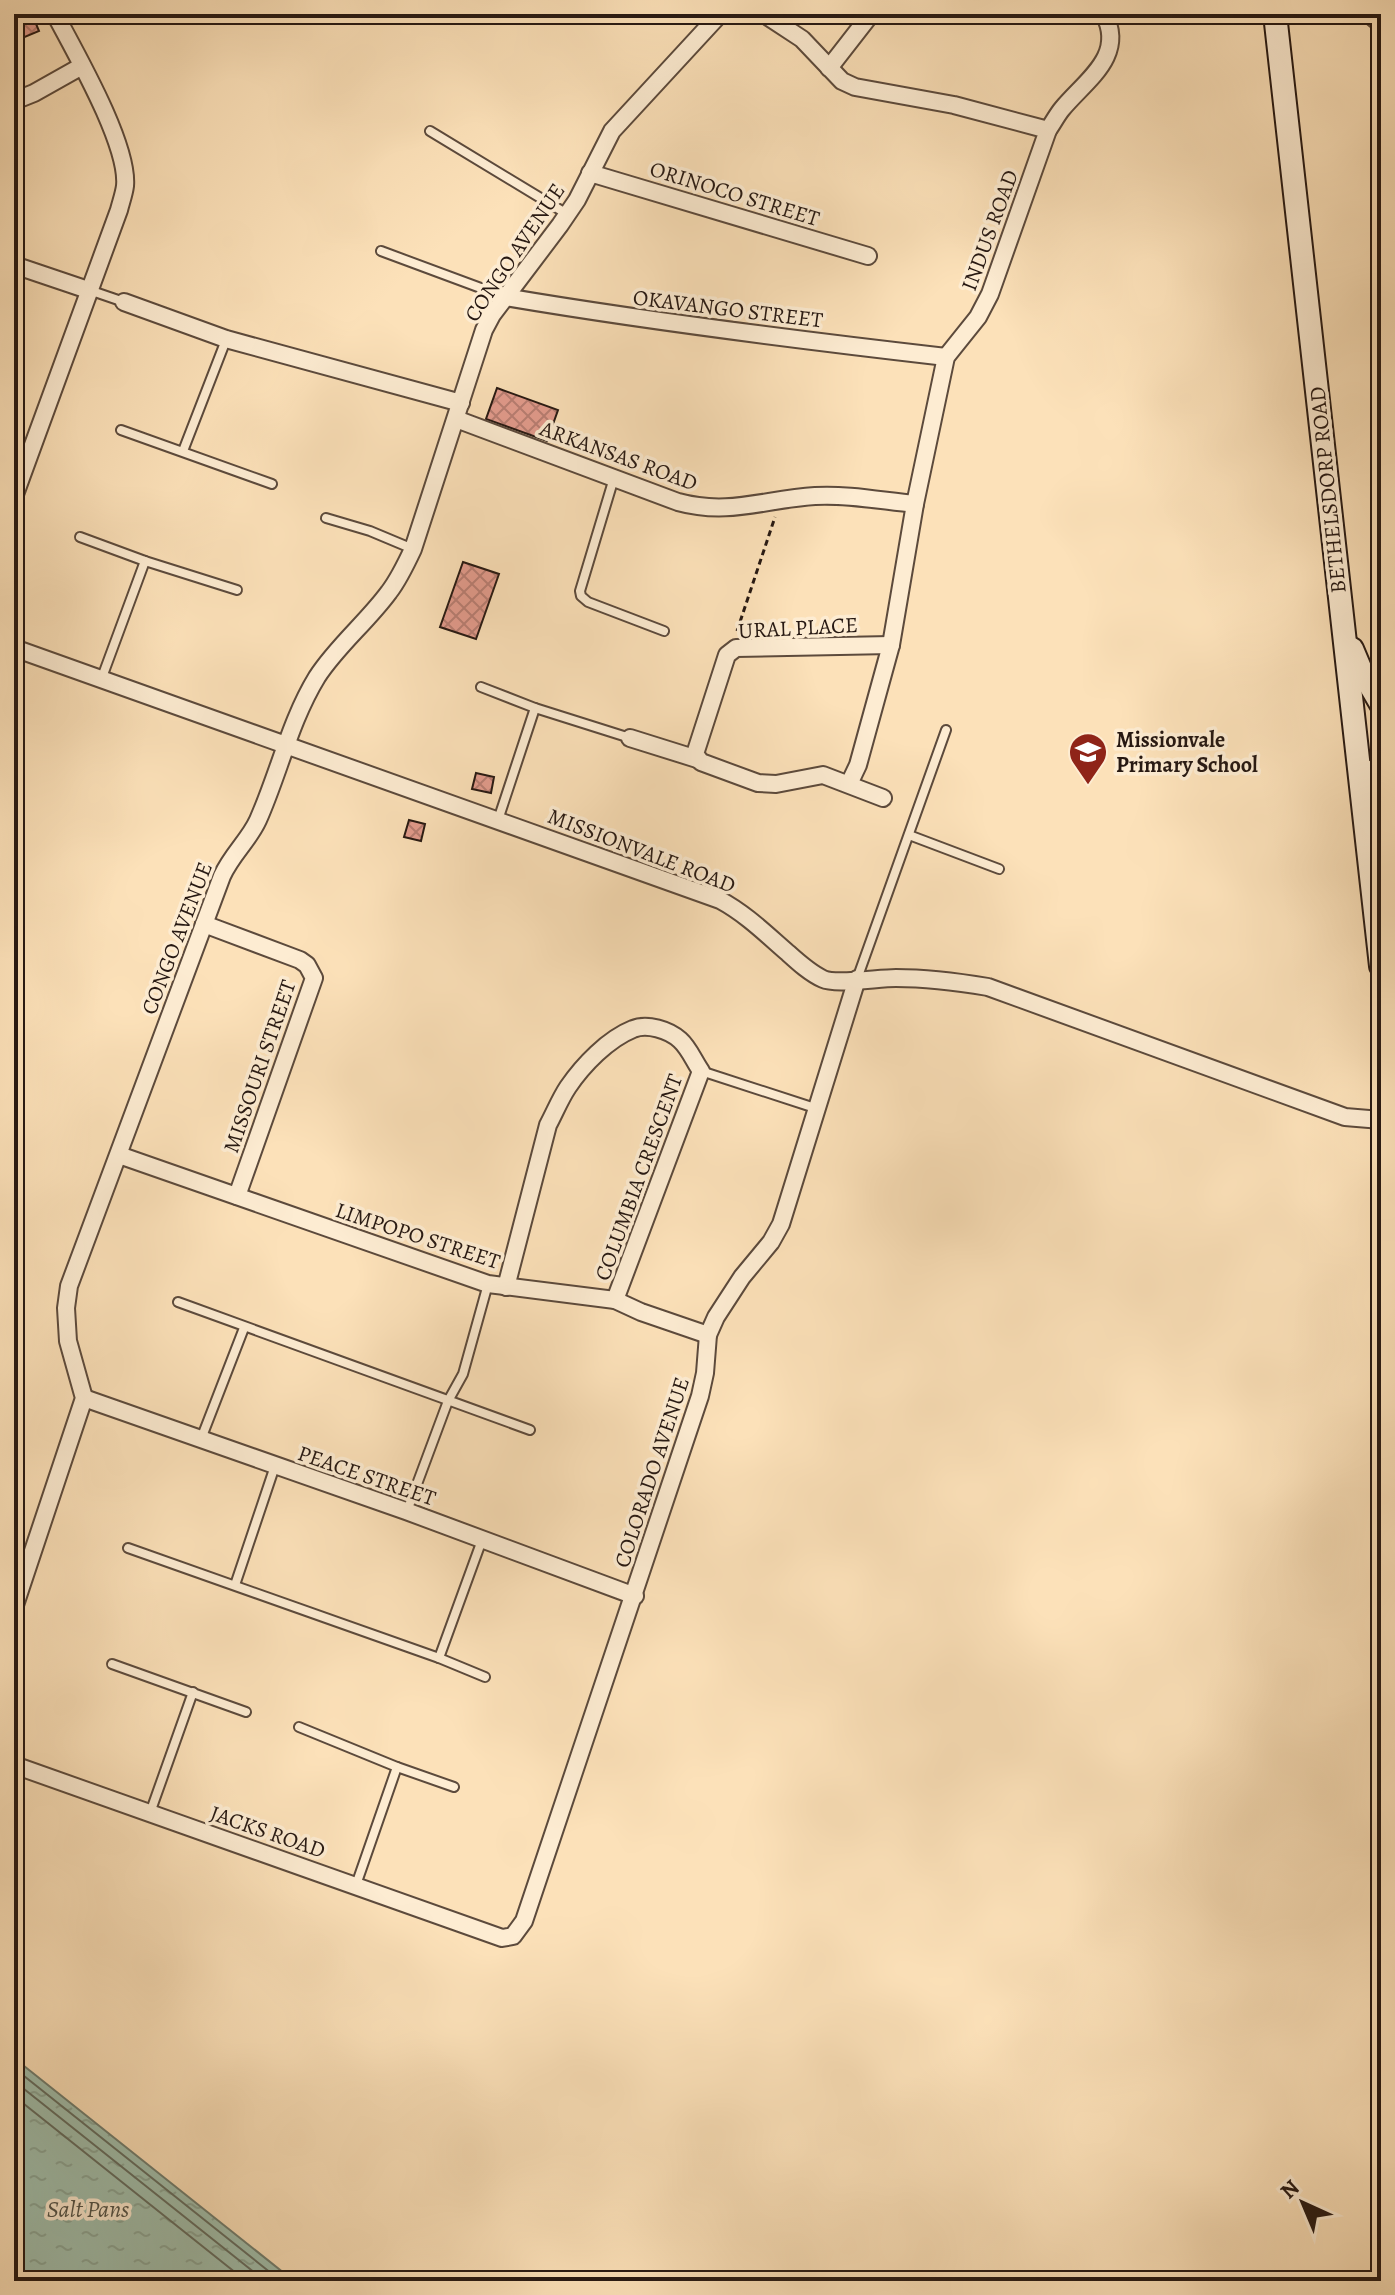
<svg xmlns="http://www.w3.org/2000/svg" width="1395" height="2295" viewBox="0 0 1395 2295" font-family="Alegreya,serif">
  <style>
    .water { fill: url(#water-ripples); stroke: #6f7c6e; stroke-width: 2 }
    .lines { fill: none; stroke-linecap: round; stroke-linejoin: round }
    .shore { stroke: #626b5f; stroke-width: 2 }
    .building { fill: url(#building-cross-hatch); stroke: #261812; stroke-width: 2 }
    .lane-casing { stroke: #5c4a3c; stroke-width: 12 }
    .street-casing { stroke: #5c4a3c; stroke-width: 20 }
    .secondary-casing { stroke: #261812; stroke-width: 26 }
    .path { stroke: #261812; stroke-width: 3; stroke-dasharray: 6 4; stroke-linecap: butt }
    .lane { stroke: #fdecd2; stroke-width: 8 }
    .street { stroke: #fdecd2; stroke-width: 16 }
    .secondary { stroke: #fdecd2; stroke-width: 22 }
    .labels { text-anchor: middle; stroke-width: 7; stroke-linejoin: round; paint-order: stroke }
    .street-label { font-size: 22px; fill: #261812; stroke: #fdecd2 }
    .poi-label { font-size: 22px; font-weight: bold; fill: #261812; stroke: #fdecd2; text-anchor: start }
    .water-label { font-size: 24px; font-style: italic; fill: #505248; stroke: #fdecd2 }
  </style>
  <defs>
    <pattern id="water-ripples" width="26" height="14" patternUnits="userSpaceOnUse" patternTransform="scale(2)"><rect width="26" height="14" fill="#9fbeac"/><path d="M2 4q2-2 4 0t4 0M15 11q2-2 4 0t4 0" fill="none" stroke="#89a393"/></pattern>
    <pattern id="building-cross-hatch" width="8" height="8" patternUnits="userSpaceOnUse" patternTransform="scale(2)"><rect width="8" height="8" fill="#e49c8e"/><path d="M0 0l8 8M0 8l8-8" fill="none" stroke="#b97e73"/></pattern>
  </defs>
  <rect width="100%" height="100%" fill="#fce1b9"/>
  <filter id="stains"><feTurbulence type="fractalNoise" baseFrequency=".0025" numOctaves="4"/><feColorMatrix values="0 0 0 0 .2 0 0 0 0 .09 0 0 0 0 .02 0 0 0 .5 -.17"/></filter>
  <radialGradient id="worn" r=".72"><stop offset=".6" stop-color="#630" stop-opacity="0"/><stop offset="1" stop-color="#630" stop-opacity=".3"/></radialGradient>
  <!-- water -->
  <polygon class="water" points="14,2058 294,2281 14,2281"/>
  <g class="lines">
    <!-- shore -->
    <g class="shore">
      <polyline points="14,2068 281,2281"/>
      <polyline points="14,2081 265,2281"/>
      <polyline points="14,2096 246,2281"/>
    </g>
  </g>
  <!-- building -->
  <g class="building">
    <polygon points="29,14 32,14 39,31 20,39 14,20"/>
    <polygon points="497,388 558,410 547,441 486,419"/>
    <polygon points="463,562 499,574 476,639 440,627"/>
    <polygon points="476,773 494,777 491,793 472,789"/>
    <polygon points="409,820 425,824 421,841 404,837"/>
  </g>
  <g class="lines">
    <defs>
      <g id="lane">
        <polyline points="430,131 567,214"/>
        <polyline points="381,251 505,297"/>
        <polyline points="89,290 124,302"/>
        <polyline points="121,430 272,484"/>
        <polyline points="183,451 226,340"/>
        <polyline points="614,478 580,591 581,596 588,602 664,631"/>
        <polyline points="326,518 370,531 413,549"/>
        <polyline points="80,537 145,561 237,590"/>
        <polyline points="101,680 145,561"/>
        <polyline points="481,687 535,708 630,738"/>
        <polyline points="498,820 535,708"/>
        <polyline points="909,835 999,869"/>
        <polyline points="857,979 946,730"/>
        <polyline points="701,1071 818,1109"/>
        <polyline points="178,1302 530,1430"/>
        <polyline points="201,1439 244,1328"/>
        <polyline points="407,1511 448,1401 463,1374 488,1284"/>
        <polyline points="128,1548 439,1658 485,1677"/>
        <polyline points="235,1585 275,1466"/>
        <polyline points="439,1658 482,1540"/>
        <polyline points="112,1664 246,1712"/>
        <polyline points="299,1727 397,1767 454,1787"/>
        <polyline points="150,1813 193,1692"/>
        <polyline points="356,1885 397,1767"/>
      </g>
      <g id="street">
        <polyline points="764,14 802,39 842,81 855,87 954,105 1048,130 990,294 978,317 946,357 915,504 891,645 858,765 849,784"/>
        <polyline points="1369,14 1381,24"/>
        <polyline points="829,68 871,14"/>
        <polyline points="14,101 34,93 82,66"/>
        <path d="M1048,130C1053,123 1057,115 1062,109C1086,80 1126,56 1104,14"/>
        <polyline points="590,173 868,256"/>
        <polyline points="14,265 88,290"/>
        <path d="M505,297C652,322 798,340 946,357"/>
        <polyline points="124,302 226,339 461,403"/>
        <path d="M456,419L678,502C729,516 765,499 815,496C848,494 883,501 915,504"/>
        <path d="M14,497L119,210C121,202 124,194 125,186C129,145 75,52 55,14"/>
        <path d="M14,648L720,900C746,914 766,934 788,953C799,963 810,973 823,979C836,985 878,978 896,978C927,978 958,982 988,987L1345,1117L1381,1120"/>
        <polyline points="630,738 697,759"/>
        <polyline points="883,798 823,775 776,784 758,783 701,762 695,754 727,655 736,648 891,645"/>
        <polyline points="204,924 300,960 307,965 314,978 237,1196"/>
        <polyline points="119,1155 488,1284 615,1300 641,1312 708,1335"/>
        <path d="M506,1287L548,1125C555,1112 560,1099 568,1087C583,1065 608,1039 633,1029C647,1023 669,1030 680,1040C689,1048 694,1061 701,1071L615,1300"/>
        <polyline points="84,1398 406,1511 635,1596"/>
        <path d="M14,1608L84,1398L68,1341L66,1308L69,1286L222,876C232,854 249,840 258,820C279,773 290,721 317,677C337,646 367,622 389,592C399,579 406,564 413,549L484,330L492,315L560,225L577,200L612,131L720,14"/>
        <polyline points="14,1765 502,1938 513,1936 524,1921 700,1396 705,1373 708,1335 716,1317 742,1277 771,1242 781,1224 857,979"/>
      </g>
      <g id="secondary">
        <polyline points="1275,14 1381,966"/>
        <polyline points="1352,649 1360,668 1381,704"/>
        <polyline points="1360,774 1381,770"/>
      </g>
    </defs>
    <!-- lane casing -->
    <use href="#lane" class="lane-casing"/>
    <!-- street casing -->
    <use href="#street" class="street-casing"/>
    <!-- secondary casing -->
    <use href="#secondary" class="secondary-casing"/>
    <!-- path -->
    <polyline class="path" points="737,631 775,517"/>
    <!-- lane -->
    <use href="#lane" class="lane"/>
    <!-- street -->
    <use href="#street" class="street"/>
    <!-- secondary -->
    <use href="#secondary" class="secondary"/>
  </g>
  <!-- icons -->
  <defs>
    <symbol id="school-pin" viewBox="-11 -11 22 30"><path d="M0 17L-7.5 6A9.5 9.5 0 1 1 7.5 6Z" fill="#8f2418" stroke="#fdecd2"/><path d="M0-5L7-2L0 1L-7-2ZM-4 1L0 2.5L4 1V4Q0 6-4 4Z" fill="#fff"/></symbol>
  </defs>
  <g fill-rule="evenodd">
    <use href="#school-pin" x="1066" y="730" width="44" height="60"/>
  </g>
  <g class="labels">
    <!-- street labels -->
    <g class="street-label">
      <text transform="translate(735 193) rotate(17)" y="8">ORINOCO STREET</text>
      <text transform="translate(989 230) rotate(-70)" y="8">INDUS ROAD</text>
      <text transform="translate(514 252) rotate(-56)" y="8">CONGO AVENUE</text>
      <text transform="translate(728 308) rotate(7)" y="8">OKAVANGO STREET</text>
      <text transform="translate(619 455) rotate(20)" y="8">ARKANSAS ROAD</text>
      <text transform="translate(1327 490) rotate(-96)" y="8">BETHELSDORP ROAD</text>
      <text transform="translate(798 627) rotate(-3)" y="8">URAL PLACE</text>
      <text transform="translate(642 850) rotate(21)" y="8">MISSIONVALE ROAD</text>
      <text transform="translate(176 938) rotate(-69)" y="8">CONGO AVENUE</text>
      <text transform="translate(259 1066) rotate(-71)" y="8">MISSOURI STREET</text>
      <text transform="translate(638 1177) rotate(-70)" y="8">COLUMBIA CRESCENT</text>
      <text transform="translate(418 1235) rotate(18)" y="8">LIMPOPO STREET</text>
      <text transform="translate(651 1472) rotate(-72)" y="8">COLORADO AVENUE</text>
      <text transform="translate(367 1475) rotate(19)" y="8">PEACE STREET</text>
      <text transform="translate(268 1831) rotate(19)" y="8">JACKS ROAD</text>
    </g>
    <!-- poi labels -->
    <g class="poi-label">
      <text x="1116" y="747">Missionvale<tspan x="1116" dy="25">Primary School</tspan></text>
    </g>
    <!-- water labels -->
    <g class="water-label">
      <text x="88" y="2217">Salt Pans</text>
    </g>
  </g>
  <!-- margin -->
  <rect width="1395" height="2295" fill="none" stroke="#fce1b9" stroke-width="48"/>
  <rect x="16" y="16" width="1363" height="2263" fill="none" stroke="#261812" stroke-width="4"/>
  <rect x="24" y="24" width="1347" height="2247" fill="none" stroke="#261812" stroke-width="2"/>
  <!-- north arrow -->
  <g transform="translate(1303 2203) rotate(316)" stroke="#fdecd2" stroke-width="6" paint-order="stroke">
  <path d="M0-6L14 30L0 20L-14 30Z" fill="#261812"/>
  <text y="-12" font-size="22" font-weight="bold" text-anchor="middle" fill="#261812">N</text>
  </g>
  <rect width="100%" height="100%" filter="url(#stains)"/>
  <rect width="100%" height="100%" fill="url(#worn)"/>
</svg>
